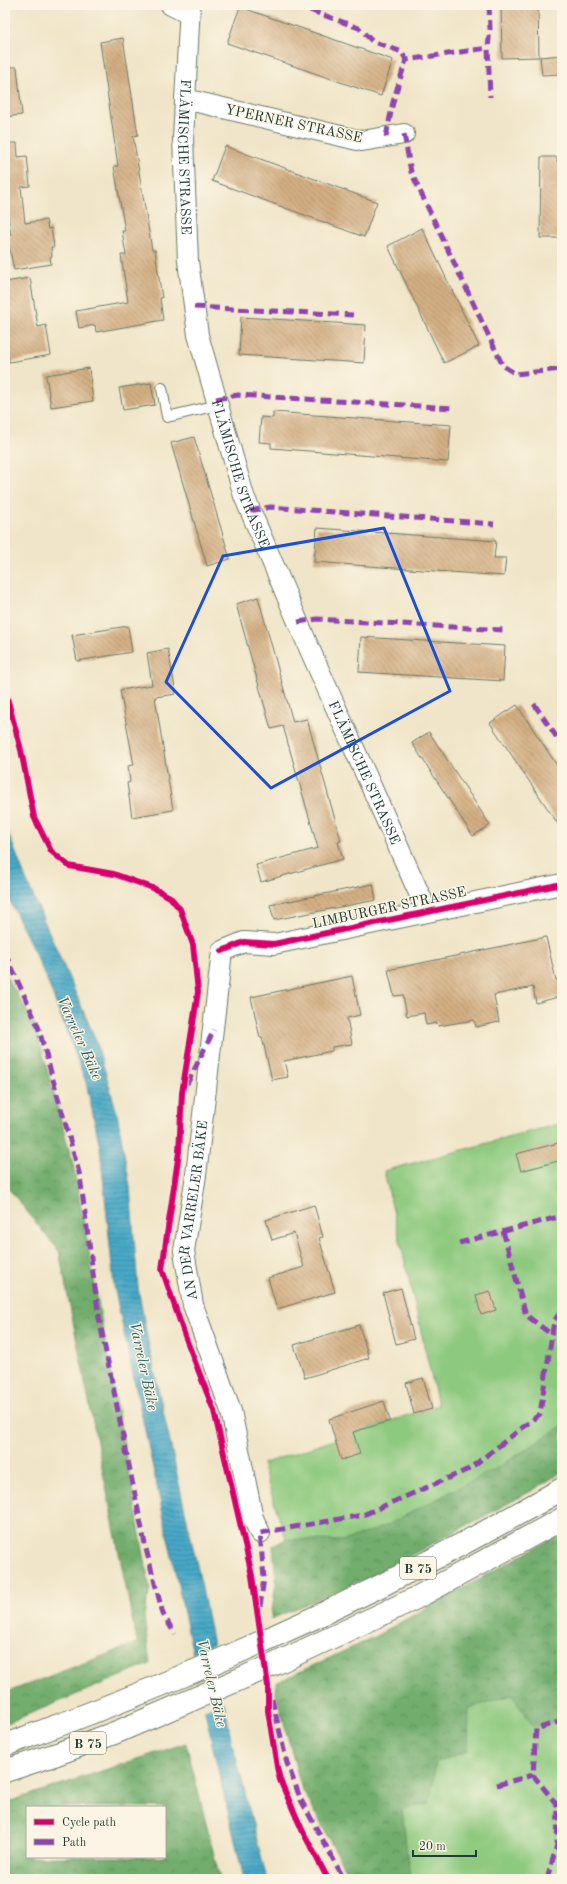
<svg xmlns="http://www.w3.org/2000/svg" width="567" height="1884" viewBox="0 0 567 1884" font-family="'Old Standard TT',serif">
  <style>
    .forest { fill: url(#forest-crowns); stroke: #487550; fill-rule: evenodd }
    .green { fill: #8dc97e; stroke: #568359 }
    .water { fill: url(#water-rules); stroke: #33727d }
    .pier { fill: #f0e5c8 }
    .building { fill: url(#building-back-hatch) }
    .lines { fill: none; stroke-linecap: round; stroke-linejoin: round }
    .service-casing { stroke: #687868; stroke-width: 12 }
    .minor-casing { stroke: #687868; stroke-width: 22 }
    .trunk-casing { stroke: #687868; stroke-width: 24 }
    .service { stroke: #fff; stroke-width: 10 }
    .minor { stroke: #fff; stroke-width: 20 }
    .trunk { stroke: #fff; stroke-width: 22 }
    .quiet { stroke: #8e44ad; stroke-width: 5; stroke-dasharray: 10 5; stroke-linecap: butt }
    .cycleway-casing { stroke: #fcf5e5; stroke-width: 8 }
    .cycleway { stroke: #d6006c; stroke-width: 6 }
    .marked { fill: none; stroke: #1d4ed8; stroke-width: 3; stroke-linejoin: round }
    .labels { text-anchor: middle; stroke-width: 3; stroke-linejoin: round; paint-order: stroke }
    .shield { fill: #fcf5e5; stroke: #617469; stroke-width: 1 }
    .shield-label { font-size: 13px; font-weight: bold; fill: #1f3d34 }
    .street-label { font-size: 14px; fill: #1f3d34; stroke: #fcf5e5 }
    .water-label { font-size: 15px; font-style: italic; fill: #2b5d60; stroke: #fcf5e5 }
  </style>
  <defs>
    <pattern id="forest-crowns" width="20" height="18" patternUnits="userSpaceOnUse"><rect width="20" height="18" fill="#72ad6d"/><path d="M2 6a3 3 0 1 1 6 0M12 15a3 3 0 1 1 6 0" fill="none" stroke="#5d8e5a"/></pattern>
    <pattern id="water-rules" width="6" height="5" patternUnits="userSpaceOnUse"><rect width="6" height="5" fill="#47a8c6"/><path d="M0 2.5h6" fill="none" stroke="#3b8aa2"/></pattern>
    <pattern id="building-back-hatch" width="6" height="6" patternUnits="userSpaceOnUse"><rect width="6" height="6" fill="#d3af83"/><path d="M-1 5l2 2M0 0l6 6M5-1l2 2" fill="none" stroke="#ab906c"/></pattern>
  </defs>
  <rect width="100%" height="100%" fill="#fcf5e5"/>
  <filter id="ink" filterUnits="userSpaceOnUse"><feTurbulence type="fractalNoise" baseFrequency=".025" numOctaves="2"/><feDisplacementMap in="SourceGraphic" scale="8" xChannelSelector="R" yChannelSelector="G"/><feConvolveMatrix kernelMatrix="1 2 1 2 8 2 1 2 1" color-interpolation-filters="sRGB"/></filter>
  <filter id="wash" filterUnits="userSpaceOnUse"><feTurbulence type="fractalNoise" baseFrequency=".012" numOctaves="4" result="noise"/><feDisplacementMap in="SourceGraphic" scale="16" xChannelSelector="R" yChannelSelector="G"/><feGaussianBlur stdDeviation="0.9" result="paint"/><feColorMatrix in="noise" values="0 0 0 0 0 0 0 0 0 0 0 0 0 0 0 0 0 1.4 0 .05"/><feComposite in="paint" operator="in"/></filter>
  <g filter="url(#wash)">
    <rect width="100%" height="100%" fill="#f0e5c8"/>
    <!-- forest -->
    <g class="forest">
      <polygon points="5,974 35,1025 73,1164 150,1589 144,1615 150,1664 5,1724 5,1693 137,1643 59,1251 5,1184"/>
      <polygon points="562,1426 562,1472 533,1490 372,1576 271,1619 276,1581 273,1546 286,1539 343,1541 497,1468"/>
      <polygon points="562,1533 562,1719 436,1762 430,1804 402,1809 410,1879 350,1879 301,1786 275,1690 276,1683 372,1638"/>
      <path d="M186,1743L220,1879H5V1803ZM27,1807H165V1857H27Z"/>
    </g>
    <!-- green -->
    <g class="green">
      <polygon points="562,1123 562,1426 497,1468 383,1527 343,1541 286,1539 262,1464 438,1405 384,1171"/>
      <polygon points="512,1695 534,1727 562,1719 562,1879 410,1879 402,1809 429,1804 436,1762 468,1751 469,1708"/>
    </g>
    <!-- water -->
    <polygon class="water" points="5,824 25,877 96,1040 117,1113 130,1187 138,1288 149,1347 202,1588 231,1738 267,1879 244,1879 213,1748 114,1286 100,1147 86,1082 46,977 5,890"/>
    <!-- pier -->
    <polygon class="pier" points="215,1644 226,1701 203,1710 192,1654"/>
    <g id="blocks">
      <!-- building -->
      <g class="building">
        <polygon points="501,5 538,5 539,57 502,58"/>
        <polygon points="240,7 393,60 381,96 227,43"/>
        <polygon points="123,38 138,135 133,136 152,250 155,250 158,272 162,298 160,298 163,320 96,332 95,325 79,328 76,311 128,302 121,255 126,255 122,231 125,231 114,166 118,166 100,42"/>
        <polygon points="562,55 562,74 542,75 540,57"/>
        <polygon points="5,67 17,67 22,115 5,117"/>
        <polygon points="5,143 17,143 18,157 27,156 30,186 21,187 25,223 46,220 48,229 51,228 54,247 51,247 52,256 50,257 51,264 14,270 7,236 11,235 5,199"/>
        <polygon points="225,146 377,202 364,237 212,181"/>
        <polygon points="541,157 557,157 557,162 562,162 562,238 540,238"/>
        <polygon points="422,228 479,346 444,363 388,246"/>
        <polygon points="30,278 38,327 46,325 51,355 9,362 5,340 5,282"/>
        <polygon points="241,317 366,325 364,363 239,355"/>
        <polygon points="89,368 93,401 51,407 46,375"/>
        <polygon points="151,383 155,405 123,410 119,388"/>
        <polygon points="273,412 451,425 448,462 271,448 271,443 259,442 261,417 273,418"/>
        <polygon points="194,437 230,559 207,566 171,443"/>
        <polygon points="317,528 496,541 494,558 506,558 504,576 314,562"/>
        <polygon points="258,597 293,722 307,719 341,841 338,842 343,859 261,882 256,865 318,848 283,726 271,729 236,604"/>
        <polygon points="128,626 132,652 77,661 72,635"/>
        <polygon points="361,637 505,646 503,681 359,672"/>
        <polygon points="168,649 176,694 155,697 173,810 132,817 127,783 130,782 128,766 134,765 120,690 152,685 147,653"/>
        <polygon points="517,705 562,773 562,830 490,723"/>
        <polygon points="429,732 490,825 473,836 412,743"/>
        <polygon points="373,884 376,900 274,920 270,905"/>
        <polygon points="546,937 556,980 562,979 562,996 536,1003 533,987 494,995 499,1022 476,1027 474,1020 438,1026 437,1023 426,1025 424,1013 407,1016 403,995 394,996 388,970"/>
        <polygon points="352,976 360,1015 347,1018 352,1044 332,1047 332,1051 284,1061 288,1077 272,1080 262,1037 260,1038 251,997"/>
        <polygon points="562,1142 562,1160 521,1171 516,1154"/>
        <polygon points="314,1205 323,1237 319,1238 335,1292 277,1309 268,1278 304,1267 294,1233 272,1240 266,1220"/>
        <polygon points="401,1288 414,1339 396,1344 383,1293"/>
        <polygon points="490,1291 496,1310 481,1315 476,1295"/>
        <polygon points="359,1325 369,1358 305,1378 294,1345"/>
        <polygon points="423,1378 432,1409 414,1414 406,1383"/>
        <polygon points="384,1401 390,1421 353,1432 360,1454 341,1460 329,1419"/>
      </g>
    </g>
  </g>
  <g filter="url(#ink)">
    <use href="#blocks" fill-opacity="0" stroke="#687868" stroke-width="1"/>
    <g class="lines">
      <defs>
        <polyline id="service" points="162,388 167,417 218,405"/>
        <g id="minor">
          <polyline points="171,5 189,14"/>
          <path id="s1" d="M190,5L183,139L188,261L198,335L244,496L310,650L427,911"/>
          <polyline points="185,99 362,141 404,134"/>
          <path id="s2" d="M260,1533L253,1518L231,1411L193,1305L184,1251L196,1175L222,951L244,942L274,944L562,884"/>
        </g>
        <g id="trunk">
          <path d="M5,1745C200,1675 383,1592 562,1489"/>
          <polyline points="5,1771 57,1754 117,1732 275,1664 414,1599 562,1519"/>
        </g>
      </defs>
      <!-- service casing -->
      <use href="#service" class="service-casing"/>
      <!-- minor casing -->
      <use href="#minor" class="minor-casing"/>
      <!-- trunk casing -->
      <use href="#trunk" class="trunk-casing"/>
      <!-- service -->
      <use href="#service" class="service"/>
      <!-- minor -->
      <use href="#minor" class="minor"/>
      <!-- trunk -->
      <use href="#trunk" class="trunk"/>
      <!-- quiet -->
      <g class="quiet">
        <polyline points="267,5 281,5"/>
        <polyline points="296,5 359,28 372,41 402,52 406,60 488,48"/>
        <polyline points="489,5 490,29 488,48 490,97"/>
        <polyline points="404,134 411,172 503,366 516,374 562,369"/>
        <polyline points="386,137 393,102 406,60"/>
        <polyline points="194,307 353,315"/>
        <polyline points="216,399 238,395 453,408"/>
        <polyline points="250,511 270,507 494,524"/>
        <polyline points="298,622 317,619 503,630"/>
        <polyline points="534,704 562,745"/>
        <polyline points="5,953 38,1026 80,1176 99,1318 146,1549 163,1614 175,1634"/>
        <polyline points="187,1084 214,1030"/>
        <polyline points="503,1231 526,1315 552,1335"/>
        <polyline points="459,1243 562,1216"/>
        <polyline points="260,1607 264,1578 260,1533 363,1515 469,1469 540,1414 554,1321 562,1310"/>
        <polyline points="272,1699 287,1763 301,1800 344,1879"/>
        <polyline points="497,1785 533,1775"/>
        <polyline points="547,1879 557,1845 558,1806 533,1775 536,1729 562,1721"/>
      </g>
      <defs>
        <g id="cycleway">
          <polyline points="5,690 21,750 34,817 51,851 69,866 114,874 153,888 170,897 180,909 193,945 198,992 182,1093 179,1152 162,1269 185,1336 214,1411 247,1553 252,1576 268,1686 268,1711 277,1767 280,1780 303,1832 328,1879"/>
          <polyline points="222,951 244,942 274,944 562,884"/>
        </g>
      </defs>
      <!-- cycleway casing -->
      <use href="#cycleway" class="cycleway-casing"/>
      <!-- cycleway -->
      <use href="#cycleway" class="cycleway"/>
    </g>
  </g>
  <!-- marked area -->
  <path class="marked" d="M384,528L450,691L271,788L166,682L223,556Z"/>
  <g class="labels">
    <!-- shield labels -->
    <g class="shield">
      <rect x="400" y="1557" width="36" height="22" rx="3"/>
      <rect x="70" y="1732" width="36" height="22" rx="3"/>
    </g>
    <g class="shield-label">
      <text x="418" y="1573">B 75</text>
      <text x="88" y="1748">B 75</text>
    </g>
    <!-- street labels -->
    <g class="street-label">
      <text transform="translate(294 123) rotate(12)" y="5">YPERNER STRASSE</text>
      <text dy="5" stroke="none"><textPath href="#s1" startOffset="152">FLÄMISCHE STRASSE</textPath></text>
      <text dy="5" stroke="none"><textPath href="#s1" startOffset="476">FLÄMISCHE STRASSE</textPath></text>
      <text dy="5" stroke="none"><textPath href="#s1" startOffset="800">FLÄMISCHE STRASSE</textPath></text>
      <text transform="translate(389 907) rotate(-12)" y="5">LIMBURGER STRASSE</text>
      <text dy="5" stroke="none"><textPath href="#s2" startOffset="334">AN DER VARRELER BÄKE</textPath></text>
    </g>
    <!-- water labels -->
    <g class="water-label">
      <text transform="translate(80 1038) rotate(66)" y="5">Varreler Bäke</text>
      <text transform="translate(144 1366) rotate(78)" y="5">Varreler Bäke</text>
      <text transform="translate(212 1683) rotate(77)" y="5">Varreler Bäke</text>
    </g>
  </g>
  <!-- margin -->
  <rect width="567" height="1884" fill="none" stroke="#fcf5e5" stroke-width="20"/>
  <!-- legend -->
  <rect x="26" y="1806" width="140" height="52" fill="#fcf5e5" stroke="#a4ab9e"/>
  <rect x="34" y="1819" width="20" height="6" fill="#d6006c" stroke="#a4ab9e"/>
  <text x="62" y="1826" font-size="12" fill="#1f3d34">Cycle path</text>
  <rect x="34" y="1839" width="20" height="6" fill="#8e44ad" stroke="#a4ab9e"/>
  <text x="62" y="1846" font-size="12" fill="#1f3d34">Path</text>
  <!-- scale -->
  <path d="M413 1850v6h63v-6" fill="none" stroke="#1f3d34" stroke-width="2"/>
  <text x="419" y="1850" font-size="12" fill="#1f3d34" stroke="#fcf5e5" stroke-width="3" paint-order="stroke">20 m</text>
</svg>
